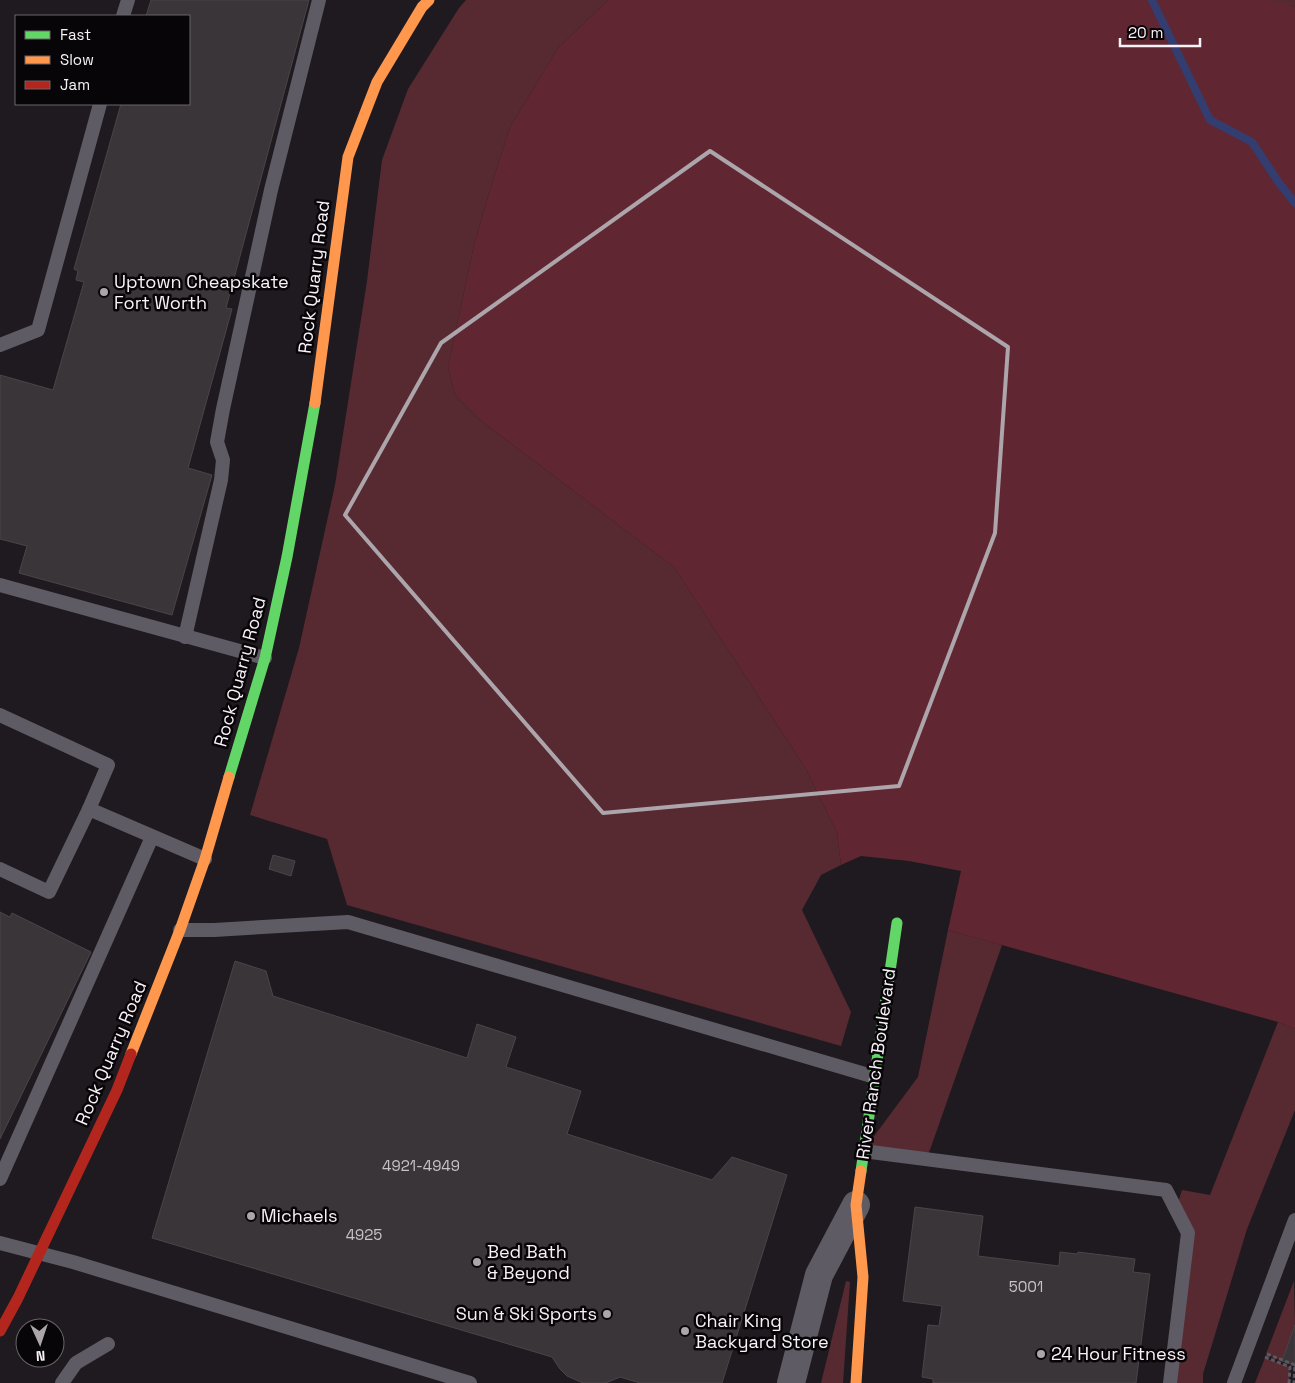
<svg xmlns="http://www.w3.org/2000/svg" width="1295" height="1383" viewBox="0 0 1295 1383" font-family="'Space Grotesk',sans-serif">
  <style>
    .green { fill: #572a32 }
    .forest { fill: #602732 }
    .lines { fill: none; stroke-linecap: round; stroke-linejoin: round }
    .stream { stroke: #333d6f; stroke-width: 8 }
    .building { fill: #3a3538; stroke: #4a4548 }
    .path { stroke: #5b585f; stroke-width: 3; stroke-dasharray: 4 2.5; stroke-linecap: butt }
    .lane { stroke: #5f5b65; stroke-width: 14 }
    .street { stroke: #5f5b65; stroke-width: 28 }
    .fast { stroke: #63d668; stroke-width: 11 }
    .slow { stroke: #ff974d; stroke-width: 11 }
    .jam { stroke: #b3261e; stroke-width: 11 }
    .marked { fill: none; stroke: #aca6ac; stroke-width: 4; stroke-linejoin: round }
    .poi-dot { fill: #aca6ac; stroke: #080508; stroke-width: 2 }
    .labels { text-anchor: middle; stroke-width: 5; stroke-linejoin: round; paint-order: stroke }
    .number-label { font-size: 15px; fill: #c8c3c8 }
    .street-label { font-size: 18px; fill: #f8f2f8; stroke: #080508 }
    .poi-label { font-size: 18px; fill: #f8f2f8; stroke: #080508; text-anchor: start }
  </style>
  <rect width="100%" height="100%" fill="#1f1a1f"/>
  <!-- green -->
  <g class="green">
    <polygon points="466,0 608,0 558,48 510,127 493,180 474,245 448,367 455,395 480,420 674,567 806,769 837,833 841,865 821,875 802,910 851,1012 841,1046 347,905 327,839 250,815 299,648 335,485 367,281 382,160 408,89 459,8"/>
    <polygon points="1271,0 1295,0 1295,7 1273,2"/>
    <polygon points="948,930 1002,945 931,1147 926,1159 863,1151 918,1077"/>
    <polygon points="1278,1022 1295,1029 1295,1110 1247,1229 1203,1374 1203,1383 1170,1383 1188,1233 1176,1209 1182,1190 1210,1195"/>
    <polygon points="846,1281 850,1282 843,1383 821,1383"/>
    <polygon points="1294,1281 1295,1325 1282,1361 1266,1354"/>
    <polygon points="1265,1358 1290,1367 1289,1383 1255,1383"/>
  </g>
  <!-- forest -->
  <polygon class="forest" points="608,0 1271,0 1295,7 1295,1029 1278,1022 948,930 961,871 909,861 861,856 841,865 837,833 806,769 674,567 480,420 455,395 448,367 474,245 493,180 510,127 558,48"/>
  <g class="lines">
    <!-- stream -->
    <polyline class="stream" points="1152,0 1210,120 1252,142 1279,183 1295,203"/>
  </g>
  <!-- building -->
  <g class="building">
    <polygon points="151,0 309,0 226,308 232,309 188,468 212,475 172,615 19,573 27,546 0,539 0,375 53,390 84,282 76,280 78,271 74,269 121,104 189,104 189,16 146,16"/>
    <polygon points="273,855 295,861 291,876 269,869"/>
    <polygon points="0,912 10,917 12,913 91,952 0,1139"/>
    <polygon points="235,961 266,971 273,996 467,1058 477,1024 516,1037 506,1067 581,1091 567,1134 712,1180 732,1157 787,1175 722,1383 640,1383 620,1377 606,1383 583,1383 567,1376 560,1369 552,1357 152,1238"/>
    <polygon points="915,1207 983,1216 978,1256 1059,1266 1060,1252 1077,1254 1078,1252 1135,1259 1133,1272 1150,1274 1136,1383 933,1383 933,1379 922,1377 928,1325 939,1326 942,1306 903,1301"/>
    <polygon points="1295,1325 1295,1370 1293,1369 1295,1365 1282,1361"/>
  </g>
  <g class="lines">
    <!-- path -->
    <g class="path">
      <polyline points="1267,1354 1295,1365 1294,1383"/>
      <polyline points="1265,1357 1290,1367 1289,1383"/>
    </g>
    <!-- lane -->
    <g class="lane">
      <polyline points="123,16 128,0"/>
      <polyline points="0,345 38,330 100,104"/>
      <polyline points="0,585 265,658"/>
      <polyline points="185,637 221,480 223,460 217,442 223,409 271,190 319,0"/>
      <polyline points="0,715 108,765 89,809 205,859"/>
      <polyline points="0,869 49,892 89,809"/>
      <polyline points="180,930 214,930 348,922 875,1077"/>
      <polyline points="863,1151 1166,1190 1188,1233 1170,1383"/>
      <polyline points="0,1179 152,837"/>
      <polyline points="0,1243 73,1262 470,1383"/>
      <polyline points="62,1383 76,1363 108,1344"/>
      <polyline points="1234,1383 1295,1220"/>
    </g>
    <!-- street -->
    <polyline class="street" points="791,1383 819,1275 856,1205"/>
    <!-- fast -->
    <g class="fast">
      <polyline points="229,777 265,658 287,557 315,403"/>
      <polyline points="861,1171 897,923"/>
    </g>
    <!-- slow -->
    <g class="slow">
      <polyline points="315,403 348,157 377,82 422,7 429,0"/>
      <polyline points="131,1054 180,930 205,859 229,777"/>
      <polyline points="856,1383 863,1277 856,1205 861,1171"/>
    </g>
    <!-- jam -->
    <polyline class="jam" points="0,1331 18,1298 117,1090 131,1054"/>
  </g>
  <!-- marked area -->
  <path class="marked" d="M710,151L1008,347L995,533L899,786L603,813L345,515L441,343Z"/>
  <!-- markers -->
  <g class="poi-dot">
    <circle cx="104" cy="292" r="5"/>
    <circle cx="251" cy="1216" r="5"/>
    <circle cx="477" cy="1262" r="5"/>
    <circle cx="607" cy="1314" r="5"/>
    <circle cx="685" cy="1331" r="5"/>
    <circle cx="1041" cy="1354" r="5"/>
  </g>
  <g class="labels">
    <!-- number labels -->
    <g class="number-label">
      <text x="421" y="1171">4921-4949</text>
      <text x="364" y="1240">4925</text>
      <text x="1026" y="1292">5001</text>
    </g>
    <!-- street labels -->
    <g class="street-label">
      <text transform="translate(314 277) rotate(-83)" y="6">Rock Quarry Road</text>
      <text transform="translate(240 672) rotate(-75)" y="6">Rock Quarry Road</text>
      <text transform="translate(111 1053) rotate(-67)" y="6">Rock Quarry Road</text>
      <text transform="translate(876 1064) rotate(-82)" y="6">River Ranch Boulevard</text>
    </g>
    <!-- poi labels -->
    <g class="poi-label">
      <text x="114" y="288">Uptown Cheapskate<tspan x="114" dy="21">Fort Worth</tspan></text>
      <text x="261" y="1222">Michaels</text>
      <text x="487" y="1258">Bed Bath<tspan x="487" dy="21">&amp; Beyond</tspan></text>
      <text x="597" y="1320" text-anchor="end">Sun &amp; Ski Sports</text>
      <text x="695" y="1327">Chair King<tspan x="695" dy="21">Backyard Store</tspan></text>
      <text x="1051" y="1360">24 Hour Fitness</text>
    </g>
  </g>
  <!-- legend -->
  <rect x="15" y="15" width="175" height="90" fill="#080508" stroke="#686468"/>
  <rect x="25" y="31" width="25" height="8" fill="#63d668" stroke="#686468"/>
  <text x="60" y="40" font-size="15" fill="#f8f2f8">Fast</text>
  <rect x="25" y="56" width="25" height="8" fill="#ff974d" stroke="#686468"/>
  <text x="60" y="65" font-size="15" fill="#f8f2f8">Slow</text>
  <rect x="25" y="81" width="25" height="8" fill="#b3261e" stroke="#686468"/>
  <text x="60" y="90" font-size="15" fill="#f8f2f8">Jam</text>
  <!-- north arrow -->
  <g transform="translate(40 1343) rotate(177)"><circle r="24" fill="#080508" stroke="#686468"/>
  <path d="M0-4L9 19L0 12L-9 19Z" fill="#aca6ac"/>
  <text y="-8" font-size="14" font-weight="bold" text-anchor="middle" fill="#f8f2f8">N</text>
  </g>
  <!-- scale -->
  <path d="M1120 38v8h80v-8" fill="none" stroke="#f8f2f8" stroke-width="2.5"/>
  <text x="1128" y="38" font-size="15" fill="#f8f2f8" stroke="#080508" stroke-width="4" paint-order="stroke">20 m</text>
</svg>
